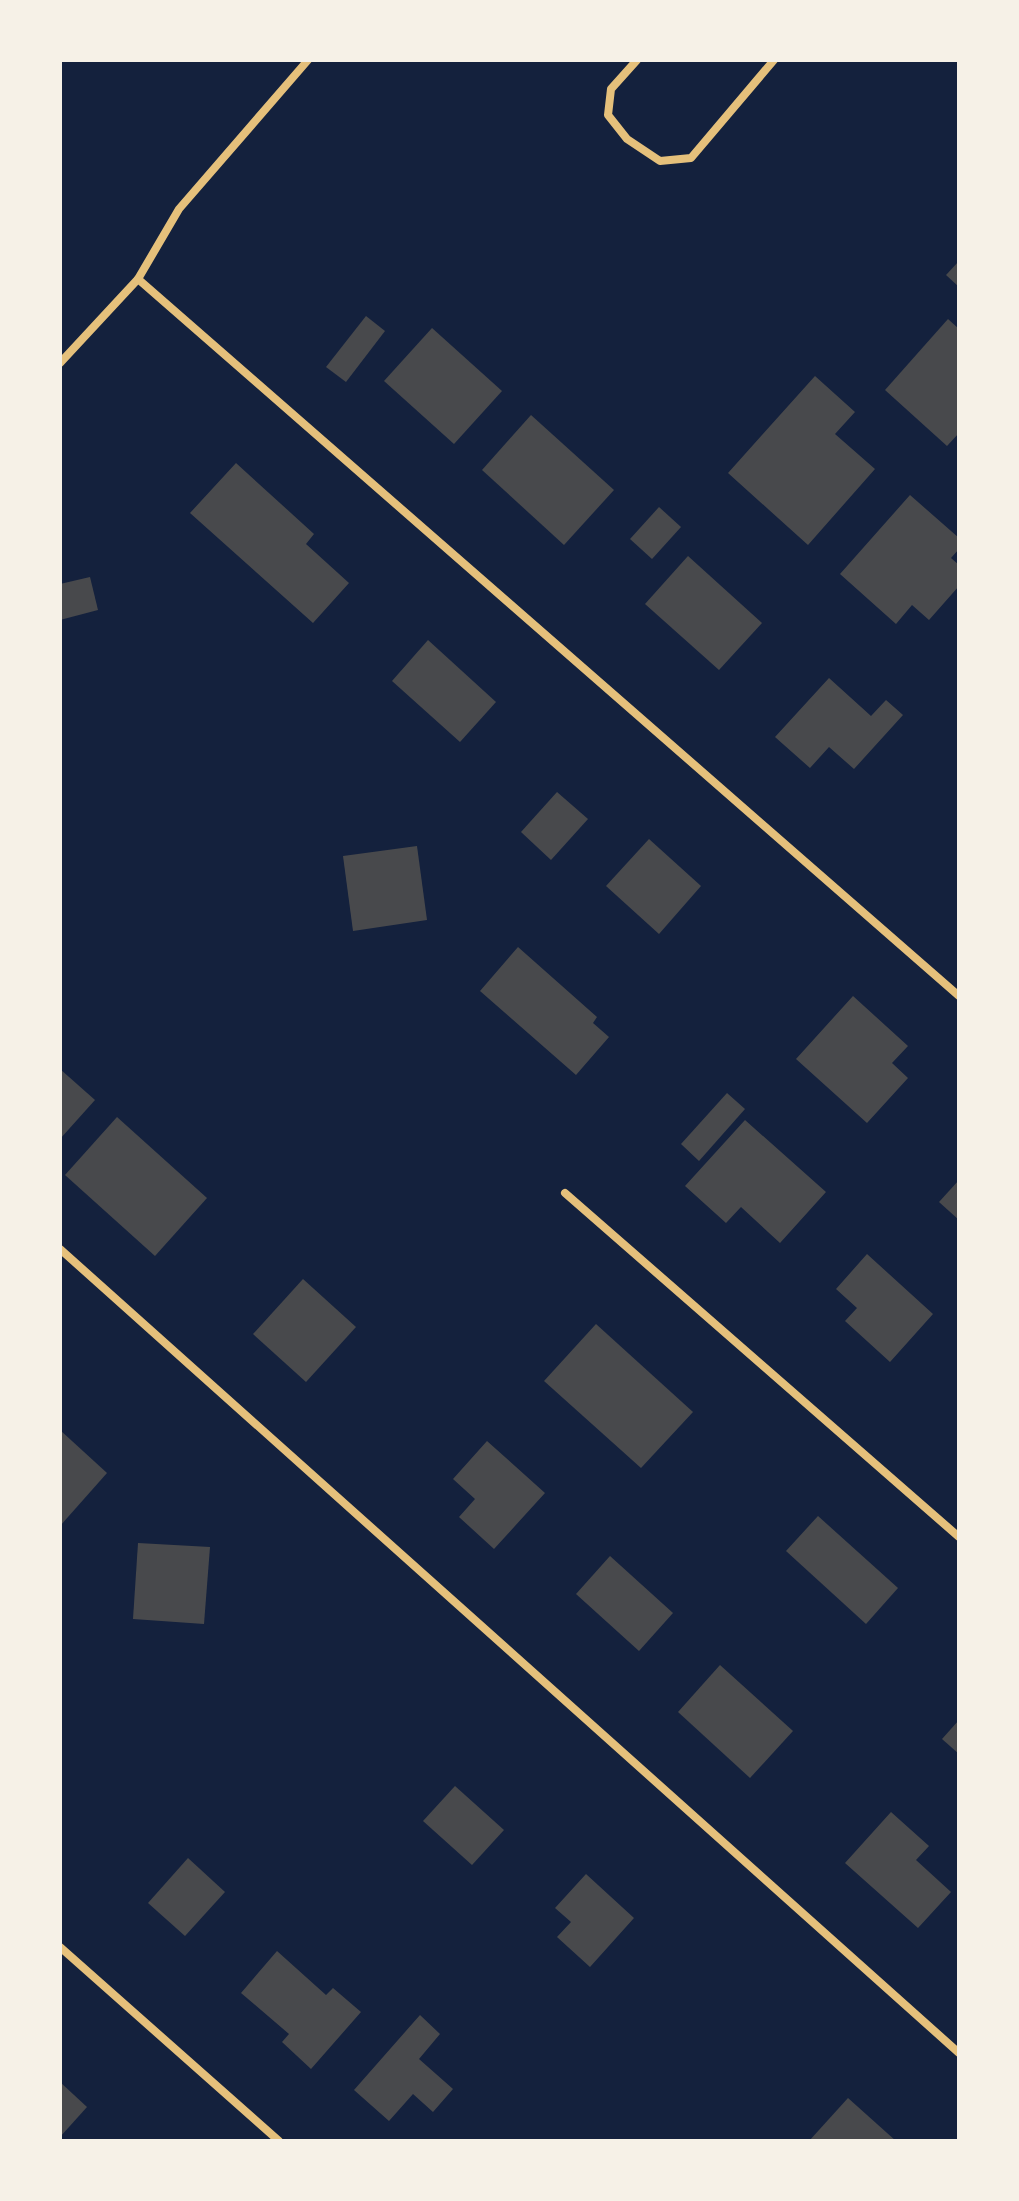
<svg xmlns="http://www.w3.org/2000/svg" width="1019" height="2201" viewBox="0 0 1019 2201" font-family="'Work Sans',sans-serif">
  <style>
    .building { fill: #48494c }
    .lines { fill: none; stroke-linecap: round; stroke-linejoin: round }
    .minor { stroke: #e5c07b; stroke-width: 8 }
  </style>
  <rect width="100%" height="100%" fill="#14213d"/>
  <!-- building -->
  <g class="building">
    <polygon points="959,261 959,287 946,275"/>
    <polygon points="366,316 385,331 346,382 326,367"/>
    <polygon points="948,319 959,329 959,433 947,446 885,390"/>
    <polygon points="432,328 502,391 454,444 384,381"/>
    <polygon points="815,376 855,412 835,434 875,469 808,545 728,473"/>
    <polygon points="531,415 614,490 564,545 482,470"/>
    <polygon points="236,463 314,534 306,544 349,583 313,623 190,513"/>
    <polygon points="910,495 959,538 959,549 951,558 959,565 959,586 929,620 912,605 896,624 840,574"/>
    <polygon points="659,507 681,527 652,559 630,539"/>
    <polygon points="688,556 762,623 719,670 645,604"/>
    <polygon points="90,577 98,610 60,620 60,584"/>
    <polygon points="428,640 496,702 460,742 392,681"/>
    <polygon points="829,678 871,716 886,700 903,715 854,769 829,747 810,768 775,737"/>
    <polygon points="557,792 588,819 551,860 521,832"/>
    <polygon points="649,839 701,886 659,934 606,886"/>
    <polygon points="417,846 427,920 353,931 343,856"/>
    <polygon points="518,947 597,1017 593,1023 609,1037 576,1075 480,991"/>
    <polygon points="853,996 908,1046 892,1063 908,1078 867,1123 796,1059"/>
    <polygon points="60,1069 95,1100 60,1139"/>
    <polygon points="727,1093 745,1109 699,1161 681,1144"/>
    <polygon points="117,1117 207,1198 155,1256 65,1175"/>
    <polygon points="745,1120 826,1192 780,1243 741,1207 726,1223 685,1186"/>
    <polygon points="959,1180 959,1220 939,1202"/>
    <polygon points="867,1254 933,1314 890,1362 845,1321 857,1308 836,1289"/>
    <polygon points="303,1279 356,1327 306,1382 253,1334"/>
    <polygon points="596,1324 693,1412 641,1468 544,1381"/>
    <polygon points="60,1430 107,1473 60,1526"/>
    <polygon points="487,1441 545,1493 494,1549 459,1517 475,1499 453,1479"/>
    <polygon points="818,1516 898,1588 866,1624 786,1551"/>
    <polygon points="138,1543 210,1547 204,1624 133,1619"/>
    <polygon points="610,1556 673,1613 639,1651 576,1594"/>
    <polygon points="720,1665 793,1731 750,1778 678,1712"/>
    <polygon points="959,1720 959,1754 942,1739"/>
    <polygon points="455,1786 504,1830 472,1865 423,1821"/>
    <polygon points="891,1812 929,1846 916,1860 951,1892 918,1928 845,1863"/>
    <polygon points="188,1858 225,1892 185,1936 148,1903"/>
    <polygon points="586,1874 634,1918 590,1967 557,1937 571,1922 555,1908"/>
    <polygon points="277,1951 326,1995 333,1988 361,2012 311,2069 282,2042 289,2034 241,1993"/>
    <polygon points="420,2015 440,2034 419,2059 453,2089 433,2112 413,2094 389,2121 354,2090"/>
    <polygon points="60,2082 87,2107 60,2137"/>
    <polygon points="848,2098 896,2141 809,2141"/>
  </g>
  <g class="lines">
    <!-- minor -->
    <g class="minor">
      <polyline points="637,60 611,89 608,115 627,139 660,161 691,158 774,60"/>
      <polyline points="138,279 959,996"/>
      <polyline points="60,363 138,279 179,209 308,60"/>
      <polyline points="565,1193 959,1537"/>
      <polyline points="60,1249 959,2053"/>
      <polyline points="60,1947 279,2141"/>
    </g>
  </g>
  <!-- border -->
  <rect width="1019" height="2201" fill="none" stroke="#f6f1e7" stroke-width="124"/>
</svg>
